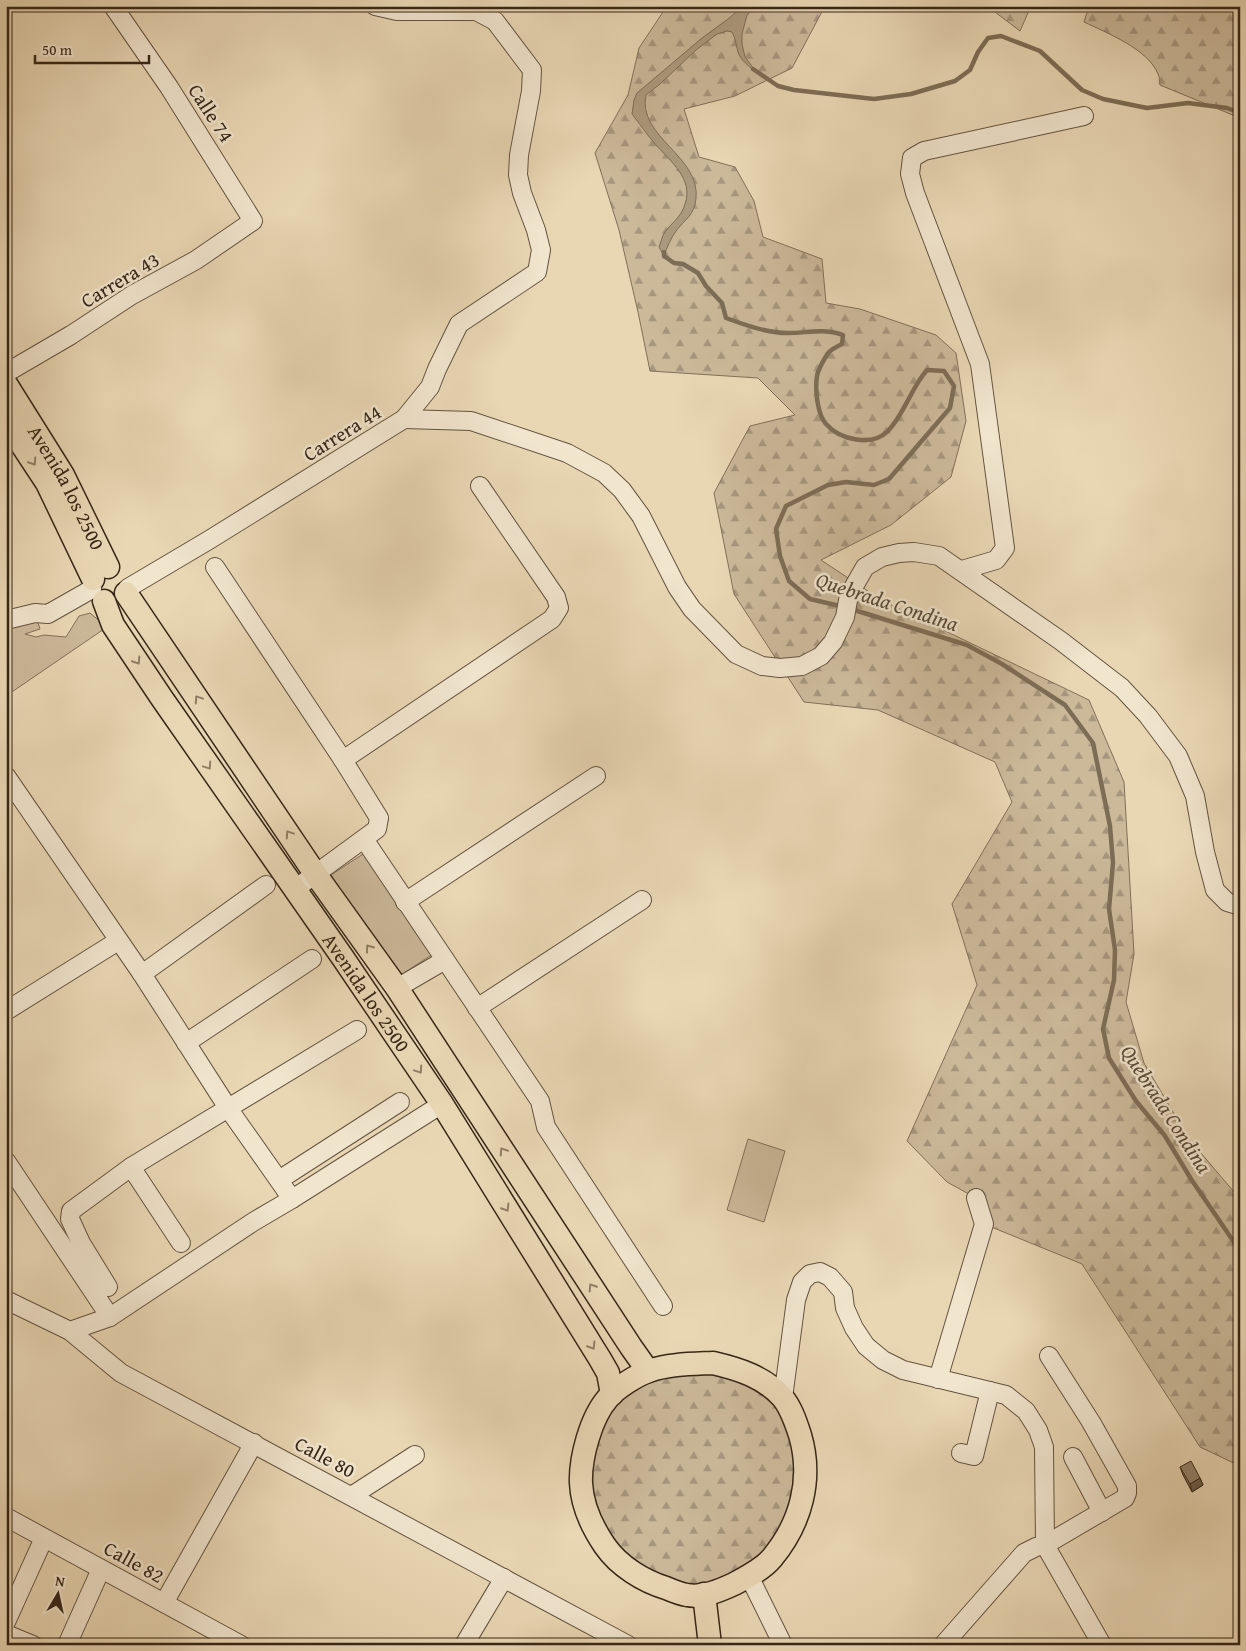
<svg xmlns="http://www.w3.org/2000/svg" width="1246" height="1651" viewBox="0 0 1246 1651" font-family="'Gentium Book Plus',serif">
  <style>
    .green { fill: #cbb99a; stroke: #81705a }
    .forest { fill: url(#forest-firs); stroke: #81705a }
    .water { fill: #ac9b7f; stroke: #7d6d56 }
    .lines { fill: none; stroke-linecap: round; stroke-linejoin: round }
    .stream { stroke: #7d6d56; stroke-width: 4.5 }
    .minor-casing { stroke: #645340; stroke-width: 20 }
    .major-casing { stroke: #372719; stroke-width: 25 }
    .minor { stroke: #f1e5ce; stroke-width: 18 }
    .major { stroke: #e9d7b4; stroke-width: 22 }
    .wall { fill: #7f715b; stroke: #372719 }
    .shaded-wall { fill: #685c4a; stroke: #372719 }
    .building { fill: #94836a; stroke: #372719 }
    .oneway { stroke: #907f66 }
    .labels { text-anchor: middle; stroke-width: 5; stroke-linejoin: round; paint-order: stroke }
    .street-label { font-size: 20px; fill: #372719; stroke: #f1e5ce }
    .water-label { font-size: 21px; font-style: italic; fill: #5a4a38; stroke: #f1e5ce }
  </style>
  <defs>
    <pattern id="forest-firs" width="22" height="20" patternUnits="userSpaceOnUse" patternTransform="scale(1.25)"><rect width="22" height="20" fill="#cbb99a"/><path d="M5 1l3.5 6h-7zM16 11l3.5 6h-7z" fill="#a6967d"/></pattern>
  </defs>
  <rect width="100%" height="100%" fill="#e9d7b4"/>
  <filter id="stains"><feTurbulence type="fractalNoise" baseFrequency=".004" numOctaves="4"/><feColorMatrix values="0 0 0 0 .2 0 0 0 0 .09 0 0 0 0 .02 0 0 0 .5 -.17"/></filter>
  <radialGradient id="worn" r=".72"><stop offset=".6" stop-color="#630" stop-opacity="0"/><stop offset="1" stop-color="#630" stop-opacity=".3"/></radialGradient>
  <!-- green -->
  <g class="green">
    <polygon points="35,613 40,629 25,634 36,637 44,635 66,637 79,616 90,613 107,627 6,696 6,629 10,629 8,621"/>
    <polygon points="363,854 433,954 398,977 331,875"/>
    <polygon points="748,1139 785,1151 764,1222 727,1210"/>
  </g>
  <!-- forest -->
  <g class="forest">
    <polygon points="667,6 825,6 792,68 735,96 684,109 699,157 735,167 754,201 763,237 822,259 826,303 860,309 936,335 956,353 966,421 951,477 891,525 821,560 883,601 1089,700 1124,782 1134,954 1126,1002 1144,1063 1189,1139 1240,1199 1240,1466 1200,1447 1082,1264 984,1224 976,1198 947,1182 907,1141 977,985 952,904 1012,802 995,762 878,710 804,702 734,594 714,493 750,426 795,415 758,378 650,371 638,312 619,230 595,153 628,95 639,48"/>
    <polygon points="987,6 1031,6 1020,31"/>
    <path d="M1089,6H1240V118L1160,85C1159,82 1160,77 1158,74C1148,49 1107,33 1084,22Z"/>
    <polygon points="686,1364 764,1381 805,1452 790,1531 722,1590 656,1585 588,1515 599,1413 648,1371"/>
  </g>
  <!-- water -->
  <path class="water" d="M743,6H757L747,15L742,34V44L745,57L757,73C749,66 741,61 738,52C736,45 736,39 732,32L727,31L717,34L696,50L660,84L646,95C637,137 701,156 696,199C694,216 685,219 676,231C671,238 667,247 664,256L659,247C661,242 662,236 665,232C672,222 681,218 685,204C694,179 670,161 656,145C647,135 640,124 632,114L634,100L637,93L702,38L728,19Z"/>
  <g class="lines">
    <!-- stream -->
    <g class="stream">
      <polyline points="753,69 778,86 794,90 874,99 911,94 955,81 970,70 978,52 988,38 1001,36 1040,51 1082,90 1103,99 1147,108 1188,103 1227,108 1240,113"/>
      <path d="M664,252V256L674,263L683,264L698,273L706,286L722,303L726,318C745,325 767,333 788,333C807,333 824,328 843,335L842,344C838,346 832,349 829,352C825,357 818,370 817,376C815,389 817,414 826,424C840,440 872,447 888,431C905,413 911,388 927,370L944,371L954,386L950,408L889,479L874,485L846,482L828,485L786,506L776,529L780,556L789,581L810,599L844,607"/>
      <polyline points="851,609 967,645 1002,664 1065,705 1093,743 1110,826 1113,863 1109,909 1115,950 1114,980 1103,1029 1109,1058 1136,1101 1165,1136 1191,1179 1240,1251"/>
    </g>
    <defs>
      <g id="minor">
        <polyline points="6,373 71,335 132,295 196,260 253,221 169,87 113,6"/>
        <polyline points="404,419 471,421 567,453 604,473 622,490 641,516 677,587 692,609 736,654 762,666 780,668 802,666 821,656 833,642 845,617 849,595 865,567 882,557 899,553 914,552 939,556 1061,641 1122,688 1148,716 1178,756 1195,796 1205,852 1215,890 1227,902 1240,906"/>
        <polyline points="215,567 343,760"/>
        <polyline points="962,570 996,560 1005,548 980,364 915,193 910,174 912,158 924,151 1084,116"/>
        <polyline points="128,588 209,540 404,419 430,387 437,369 459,324 537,272 541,250 536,230 522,193 518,175 519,155 531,91 532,70 495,21 476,11 397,11 375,6"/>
        <polyline points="6,620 35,613 48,614 92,589"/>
        <polyline points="6,776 142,974 228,1108 292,1199"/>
        <polyline points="364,839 540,1101 546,1127 663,1306"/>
        <polyline points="295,889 377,829 379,818 343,760 552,619 559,608 556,597 480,486"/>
        <polyline points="405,902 596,776"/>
        <polyline points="142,974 266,885"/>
        <polyline points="397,988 445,960"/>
        <polyline points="477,1008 642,900"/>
        <polyline points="6,1011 118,941"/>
        <polyline points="186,1043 312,959"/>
        <polyline points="6,1161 110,1317"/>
        <polyline points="131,1167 181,1243"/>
        <polyline points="279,1180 400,1102"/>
        <polyline points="108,1287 81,1243 70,1219 71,1211 131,1167 357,1030"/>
        <polyline points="6,1300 70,1331 121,1373 628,1645"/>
        <polyline points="70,1331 110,1317 253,1222 292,1199 442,1104"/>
        <polyline points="938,1379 984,1224 976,1198"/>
        <polyline points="783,1398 796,1300 802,1282 810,1274 820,1272 830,1277 843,1292 845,1308 854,1328 866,1346 883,1360 903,1370 1006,1395 1026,1411 1038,1430 1044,1447 1045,1545 1102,1645"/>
        <polyline points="961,1453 974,1456 990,1391"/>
        <polyline points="1073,1457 1102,1512"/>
        <polyline points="353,1495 415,1455"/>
        <polyline points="6,1517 241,1645"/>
        <polyline points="749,1576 783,1645"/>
        <polyline points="164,1603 254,1443"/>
        <polyline points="6,1622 44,1538"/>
        <polyline points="6,1634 33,1645"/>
        <polyline points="67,1645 101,1569"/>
        <polyline points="464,1645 504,1578"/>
        <polyline points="943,1645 1024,1553 1036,1547 1045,1545 1125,1498 1127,1493 1127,1486 1091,1422 1049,1356"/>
      </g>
      <g id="major">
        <path id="s1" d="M6,384L63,475L108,567"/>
        <polyline points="6,421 47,483 93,579"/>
        <polyline points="126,593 316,875 397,988 631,1347 648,1371"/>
        <path id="s2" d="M104,601L113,625L161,697L343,958L442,1104L600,1359L608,1373L612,1394"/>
        <path d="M713,1363C739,1369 764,1377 782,1397C791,1407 796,1423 800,1435C813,1479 801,1523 772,1558C763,1569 747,1577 734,1584C721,1590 703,1598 687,1595C680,1594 673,1591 666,1588C643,1581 619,1566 605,1546C592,1527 582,1506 581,1483C580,1458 591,1417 608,1398C616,1388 637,1375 649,1371C669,1364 692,1364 713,1363Z"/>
        <polyline points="704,1594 710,1645"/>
      </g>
    </defs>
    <!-- minor casing -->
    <use href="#minor" class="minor-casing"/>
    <!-- major casing -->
    <use href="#major" class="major-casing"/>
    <!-- minor -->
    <use href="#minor" class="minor"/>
    <!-- major -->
    <use href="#major" class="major"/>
  </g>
  <!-- wall -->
  <polygon class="wall" points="1180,1467 1200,1478 1203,1485 1192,1492 1183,1475"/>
  <!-- shaded-wall -->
  <polygon class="shaded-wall" points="1200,1478 1203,1485 1192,1492 1190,1484"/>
  <!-- building -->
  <polygon class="building" points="1191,1461 1200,1478 1190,1484 1180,1467"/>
  <!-- one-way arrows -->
  <defs><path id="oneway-chevron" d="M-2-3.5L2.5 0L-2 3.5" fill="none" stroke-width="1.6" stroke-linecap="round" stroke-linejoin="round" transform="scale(1.25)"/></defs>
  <g class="oneway">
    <use href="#oneway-chevron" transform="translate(33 462) rotate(57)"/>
    <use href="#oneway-chevron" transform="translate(137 661) rotate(57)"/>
    <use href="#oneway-chevron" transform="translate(198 699) rotate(-124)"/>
    <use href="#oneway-chevron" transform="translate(208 766) rotate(56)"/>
    <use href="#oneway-chevron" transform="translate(289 834) rotate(-124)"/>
    <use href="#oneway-chevron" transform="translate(369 948) rotate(-126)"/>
    <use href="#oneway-chevron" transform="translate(419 1070) rotate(56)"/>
    <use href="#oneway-chevron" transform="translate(503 1151) rotate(-123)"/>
    <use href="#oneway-chevron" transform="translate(506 1208) rotate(58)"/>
    <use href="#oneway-chevron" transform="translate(592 1287) rotate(-123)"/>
    <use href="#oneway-chevron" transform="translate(592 1346) rotate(58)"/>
  </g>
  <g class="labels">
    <!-- street labels -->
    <g class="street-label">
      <text transform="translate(211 113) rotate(57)" y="7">Calle 74</text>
      <text transform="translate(120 280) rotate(-31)" y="7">Carrera 43</text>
      <text transform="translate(342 433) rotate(-32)" y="7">Carrera 44</text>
      <text dy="7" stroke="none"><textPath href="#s1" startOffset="120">Avenida los 2500</textPath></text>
      <text dy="7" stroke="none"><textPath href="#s2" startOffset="472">Avenida los 2500</textPath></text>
      <text transform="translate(325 1457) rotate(28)" y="7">Calle 80</text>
      <text transform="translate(134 1562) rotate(29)" y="7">Calle 82</text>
    </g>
    <!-- water labels -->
    <g class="water-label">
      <text transform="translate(887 602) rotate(18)" y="7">Quebrada Condina</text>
      <text transform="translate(1166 1109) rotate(57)" y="7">Quebrada Condina</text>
    </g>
  </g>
  <!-- margin -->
  <rect width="1246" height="1651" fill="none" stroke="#e9d7b4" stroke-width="25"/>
  <rect x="8" y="8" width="1231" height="1636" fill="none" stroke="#372719" stroke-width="2.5"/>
  <rect x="12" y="12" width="1221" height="1626" fill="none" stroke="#372719"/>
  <!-- north arrow -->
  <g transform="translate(58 1594) rotate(9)" stroke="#f1e5ce" stroke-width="4" paint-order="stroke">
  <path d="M0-4L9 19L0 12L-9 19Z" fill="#372719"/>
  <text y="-8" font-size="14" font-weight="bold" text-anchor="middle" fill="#372719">N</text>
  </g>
  <!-- scale -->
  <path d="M35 55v8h114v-8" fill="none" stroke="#372719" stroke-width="2.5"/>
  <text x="42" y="55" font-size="15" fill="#372719" stroke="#f1e5ce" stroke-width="4" paint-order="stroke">50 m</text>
  <rect width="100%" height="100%" filter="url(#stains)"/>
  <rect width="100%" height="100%" fill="url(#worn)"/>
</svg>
